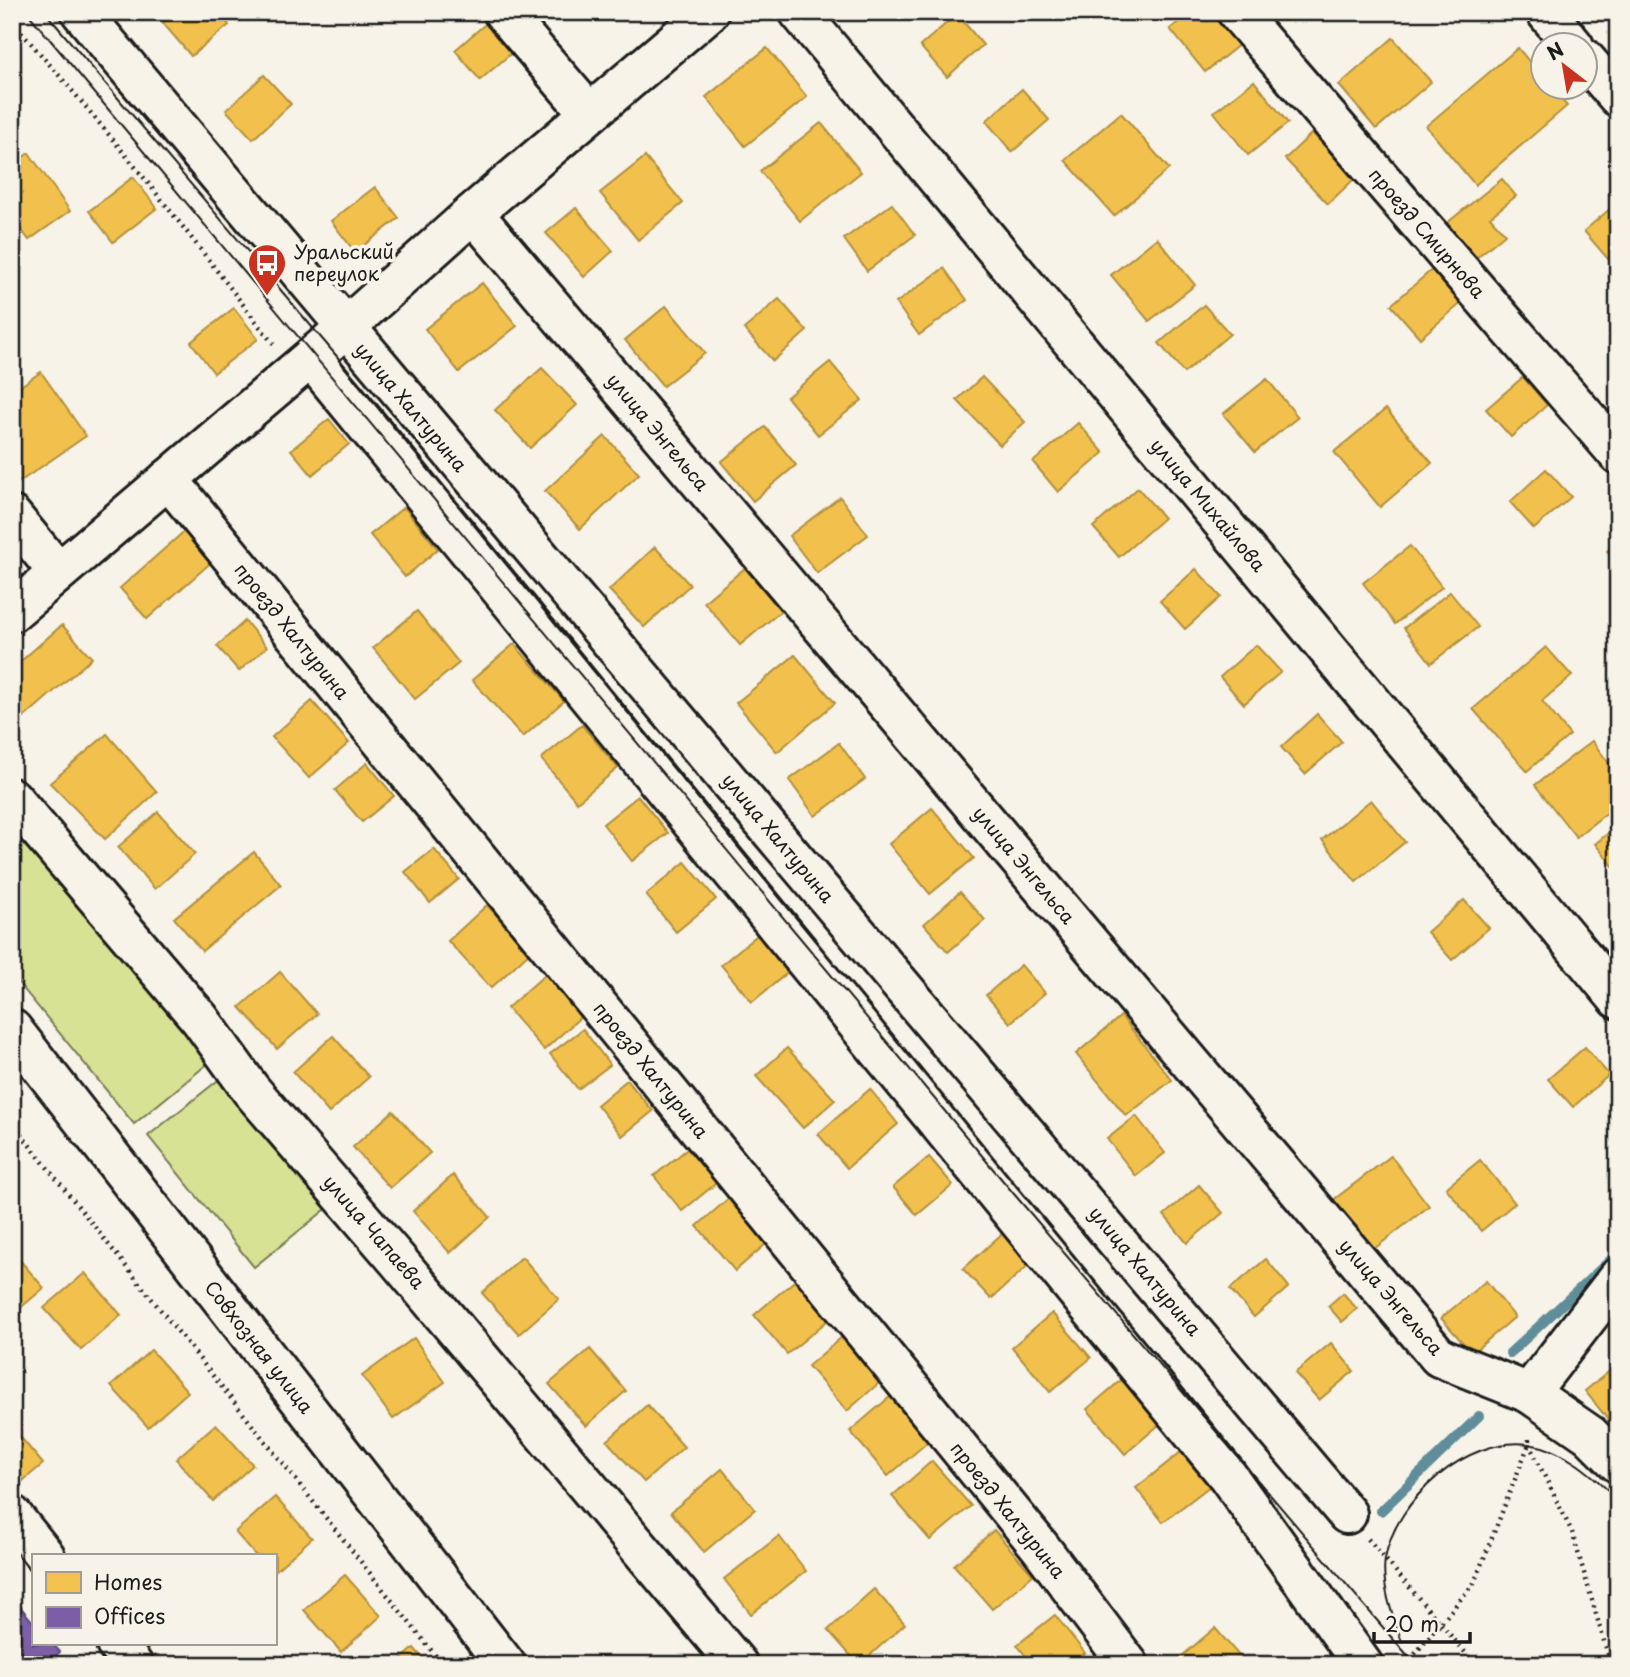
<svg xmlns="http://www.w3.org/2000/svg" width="1630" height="1677" viewBox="0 0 1630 1677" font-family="'Playpen Sans',sans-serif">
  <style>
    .green { fill: #d7e295; stroke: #7a7f58; stroke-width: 2 }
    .homes { fill: #f2c14e; stroke: #b2903f; stroke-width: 2 }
    .offices { fill: #7b5ea7; stroke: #5e4a7d; stroke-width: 2 }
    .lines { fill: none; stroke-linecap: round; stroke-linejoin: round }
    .stream { stroke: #608d9a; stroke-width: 10 }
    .minor-casing { stroke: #1c1c1c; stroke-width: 44 }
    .path { stroke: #1c1c1c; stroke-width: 4.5; stroke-dasharray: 2 5; stroke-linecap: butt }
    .minor { stroke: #f7f3e8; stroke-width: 38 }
    .tram { stroke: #1c1c1c; stroke-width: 2 }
    .labels { text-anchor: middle; stroke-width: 7; stroke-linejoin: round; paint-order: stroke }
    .street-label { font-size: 19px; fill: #1c1c1c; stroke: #f7f3e8 }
    .poi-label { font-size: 19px; fill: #1c1c1c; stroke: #f7f3e8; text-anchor: start }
  </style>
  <rect width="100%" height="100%" fill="#f7f3e8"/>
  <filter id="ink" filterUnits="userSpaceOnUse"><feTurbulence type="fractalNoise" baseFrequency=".0143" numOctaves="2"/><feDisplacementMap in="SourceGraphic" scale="14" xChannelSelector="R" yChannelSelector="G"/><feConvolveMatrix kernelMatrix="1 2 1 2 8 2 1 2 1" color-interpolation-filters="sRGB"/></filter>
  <g filter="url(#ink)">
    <!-- green -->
    <g class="green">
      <polygon points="12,818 211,1061 134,1124 12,975"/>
      <polygon points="226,1074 331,1205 254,1267 148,1136"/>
    </g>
    <!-- homes -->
    <g class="homes">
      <polygon points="176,12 219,12 229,25 191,56 163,23"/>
      <polygon points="1191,12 1214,12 1240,44 1205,72 1170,29"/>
      <polygon points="957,14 983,45 947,77 920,46"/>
      <polygon points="490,20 515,50 480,80 455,50"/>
      <polygon points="1393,38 1431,82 1376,129 1339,85"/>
      <polygon points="767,48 807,97 745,146 706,97"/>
      <polygon points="1518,48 1542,77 1542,88 1551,88 1567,106 1475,185 1426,126"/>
      <polygon points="264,75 291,104 253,139 226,110"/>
      <polygon points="1254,81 1288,123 1248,155 1214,112"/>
      <polygon points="1022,89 1049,120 1012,152 986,121"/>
      <polygon points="1121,113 1169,169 1114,216 1065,160"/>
      <polygon points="821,123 861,172 800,221 760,171"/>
      <polygon points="1312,133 1355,178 1328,204 1285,159"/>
      <polygon points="29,153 70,211 29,240 12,217 12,165"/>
      <polygon points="645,157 683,203 638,240 600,193"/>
      <polygon points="133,177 157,208 113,242 89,211"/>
      <polygon points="1502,179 1516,196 1490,217 1505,234 1476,258 1447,223"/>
      <polygon points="375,187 399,218 355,252 331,221"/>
      <polygon points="1618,202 1618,251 1608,259 1584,231"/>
      <polygon points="892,204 915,235 867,271 844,239"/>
      <polygon points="576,208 613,251 584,277 546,233"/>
      <polygon points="1157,238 1195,285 1149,321 1111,275"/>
      <polygon points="1435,267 1464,301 1420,338 1391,305"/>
      <polygon points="944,268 967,300 919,335 896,303"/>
      <polygon points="482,283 517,326 459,372 425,329"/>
      <polygon points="779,299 807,331 773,361 744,329"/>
      <polygon points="1204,305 1230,334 1184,373 1159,343"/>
      <polygon points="666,306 705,353 663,386 625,340"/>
      <polygon points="234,308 258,339 214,373 191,342"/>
      <polygon points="830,362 862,400 818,435 787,397"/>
      <polygon points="542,368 577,405 530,448 495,410"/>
      <polygon points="41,372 86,436 12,487 12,392"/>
      <polygon points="982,377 1025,422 1000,445 957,400"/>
      <polygon points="1523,377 1547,405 1511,437 1486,409"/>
      <polygon points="1267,379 1298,417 1255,452 1223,414"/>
      <polygon points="1386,409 1432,463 1380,507 1334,452"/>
      <polygon points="329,419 349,444 312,475 291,450"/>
      <polygon points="1078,423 1104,453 1058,492 1033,462"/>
      <polygon points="765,427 796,465 753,501 721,462"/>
      <polygon points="605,436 639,474 580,529 545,491"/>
      <polygon points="1546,469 1571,497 1534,529 1510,502"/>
      <polygon points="1138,488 1164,518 1119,557 1093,527"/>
      <polygon points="840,497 868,535 817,573 789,536"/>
      <polygon points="404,507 438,549 405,577 370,535"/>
      <polygon points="188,528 215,559 147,619 120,588"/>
      <polygon points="1618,541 1618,563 1607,551"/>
      <polygon points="1410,546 1442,587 1395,624 1363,583"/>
      <polygon points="655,547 690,585 644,627 609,590"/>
      <polygon points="745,568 781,611 740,645 704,602"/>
      <polygon points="1196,569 1221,597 1185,629 1160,601"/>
      <polygon points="1450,592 1478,627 1431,663 1404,628"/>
      <polygon points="417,611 459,663 415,699 373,648"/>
      <polygon points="245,621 267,647 239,671 217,646"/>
      <polygon points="62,625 92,658 12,728 12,669"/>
      <polygon points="514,644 564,701 523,737 472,680"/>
      <polygon points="1256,645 1281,672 1244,704 1220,677"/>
      <polygon points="1546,647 1572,676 1542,701 1570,735 1527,771 1473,709"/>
      <polygon points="795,655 835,703 777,752 736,703"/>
      <polygon points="312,701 349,743 309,778 272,737"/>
      <polygon points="1317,714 1342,742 1305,774 1281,747"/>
      <polygon points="582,725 618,768 577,802 541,759"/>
      <polygon points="107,734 157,792 105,839 50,783"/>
      <polygon points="1592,741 1618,775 1618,804 1576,837 1535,785"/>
      <polygon points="839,743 865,779 815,816 789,780"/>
      <polygon points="367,763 394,796 362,822 335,790"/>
      <polygon points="638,796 668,833 632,861 603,824"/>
      <polygon points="1371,800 1405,842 1356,882 1322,840"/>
      <polygon points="932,808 974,858 930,894 889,844"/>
      <polygon points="158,812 195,854 155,889 118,847"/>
      <polygon points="1618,825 1618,872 1595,844"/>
      <polygon points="434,849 459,879 430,903 405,872"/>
      <polygon points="254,852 281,885 202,951 174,918"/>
      <polygon points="685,862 716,899 676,932 646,895"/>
      <polygon points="960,892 985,920 948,952 924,924"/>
      <polygon points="1464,900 1489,928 1452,960 1427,932"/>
      <polygon points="487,905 530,952 491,988 448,941"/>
      <polygon points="761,932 792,969 752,1002 721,965"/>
      <polygon points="1021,965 1045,993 1010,1023 986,995"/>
      <polygon points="280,972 317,1014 277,1049 240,1007"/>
      <polygon points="547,973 584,1014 544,1050 507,1008"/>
      <polygon points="1121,1016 1172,1080 1126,1116 1076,1054"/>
      <polygon points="583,1029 610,1065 578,1089 550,1054"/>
      <polygon points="333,1036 369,1077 329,1113 293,1072"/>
      <polygon points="1585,1047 1609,1075 1573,1107 1548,1079"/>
      <polygon points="787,1048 835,1100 803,1128 756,1076"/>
      <polygon points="627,1080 653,1111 622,1136 597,1105"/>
      <polygon points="870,1089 898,1124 847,1168 818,1134"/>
      <polygon points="393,1111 430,1153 390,1188 353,1147"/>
      <polygon points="1136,1116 1165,1153 1136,1176 1107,1139"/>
      <polygon points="691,1146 719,1181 682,1211 654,1176"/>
      <polygon points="1391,1156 1429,1206 1370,1252 1332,1201"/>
      <polygon points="929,1157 953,1185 917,1215 893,1187"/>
      <polygon points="1480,1160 1515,1203 1481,1231 1446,1188"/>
      <polygon points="453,1175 490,1217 450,1253 413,1211"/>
      <polygon points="1199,1185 1223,1213 1187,1243 1164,1215"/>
      <polygon points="737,1191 775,1236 735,1271 697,1226"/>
      <polygon points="1005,1231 1033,1261 991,1299 963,1269"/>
      <polygon points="12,1251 44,1288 12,1315"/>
      <polygon points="522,1257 559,1299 519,1334 482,1293"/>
      <polygon points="1266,1259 1289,1287 1254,1317 1230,1289"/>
      <polygon points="805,1272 838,1312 787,1354 754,1315"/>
      <polygon points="85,1273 121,1315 81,1350 44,1308"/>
      <polygon points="1486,1281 1515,1317 1472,1353 1441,1318"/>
      <polygon points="1343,1293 1357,1309 1342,1322 1328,1306"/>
      <polygon points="1052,1313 1091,1358 1050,1392 1012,1347"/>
      <polygon points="849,1331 887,1376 847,1411 808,1366"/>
      <polygon points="414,1338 445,1382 393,1419 362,1376"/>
      <polygon points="1331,1343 1354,1371 1319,1400 1295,1373"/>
      <polygon points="590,1349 626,1391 586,1426 549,1384"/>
      <polygon points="151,1350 188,1392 148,1427 111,1386"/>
      <polygon points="1618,1364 1618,1415 1610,1422 1585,1391"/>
      <polygon points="1127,1375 1166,1419 1125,1454 1087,1409"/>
      <polygon points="891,1396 929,1441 888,1476 850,1431"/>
      <polygon points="647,1405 684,1447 644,1482 607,1441"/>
      <polygon points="216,1424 253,1465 213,1501 176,1459"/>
      <polygon points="12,1427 43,1464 18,1485 12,1478"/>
      <polygon points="1191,1444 1219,1479 1163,1522 1136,1488"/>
      <polygon points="932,1461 971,1506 930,1540 892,1496"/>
      <polygon points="722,1469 755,1509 704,1552 671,1512"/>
      <polygon points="275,1497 312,1538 275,1571 275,1556 256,1556 235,1532"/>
      <polygon points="994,1530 1033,1575 992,1609 954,1565"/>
      <polygon points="779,1536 806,1571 751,1614 724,1579"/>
      <polygon points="345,1575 381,1616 341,1652 304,1610"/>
      <polygon points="874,1589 905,1624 859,1665 828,1630"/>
      <polygon points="1055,1615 1085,1653 1070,1665 1033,1665 1017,1645"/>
      <polygon points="1215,1628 1247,1665 1177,1665 1175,1662"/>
      <polygon points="414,1648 428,1665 395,1665"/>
    </g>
    <!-- offices -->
    <polygon class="offices" points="13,1598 33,1622 33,1644 53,1644 60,1652 45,1665 12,1665"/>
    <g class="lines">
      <!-- stream -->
      <g class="stream">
        <polyline points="1510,1353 1618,1253"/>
        <polyline points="1381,1511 1479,1416"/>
      </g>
      <defs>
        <g id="minor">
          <path d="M81,12C500,515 929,1011 1347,1514"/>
          <polyline points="503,12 589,113"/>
          <polyline points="799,12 1618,999"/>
          <polyline points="1237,12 1618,454"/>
          <polyline points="1546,12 1574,46"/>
          <polyline points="1584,58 1618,97"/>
          <polyline points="473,213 1439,1357 1529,1393 1590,1435 1618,1463"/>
          <polyline points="311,358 1227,1475 1363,1665"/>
          <polyline points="168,479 1040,1547 1129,1665"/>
          <polyline points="12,516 58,572"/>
          <polyline points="12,612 327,344 473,213 709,12"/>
          <polyline points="12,798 200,1019 251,1090 399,1262 738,1665"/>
          <path d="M12,1029C176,1242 343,1452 506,1665"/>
          <polyline points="1529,1393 1618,1278"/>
          <polyline points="12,1515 45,1556"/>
          <polyline points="116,1644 133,1665"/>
        </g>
      </defs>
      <!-- minor casing -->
      <use href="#minor" class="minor-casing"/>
      <!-- path -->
      <g class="path">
        <path d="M12,22C105,125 190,235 274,345"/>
        <polyline points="12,1123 443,1665"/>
        <polyline points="1529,1444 1572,1532 1611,1665"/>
        <polyline points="1368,1539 1476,1665"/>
        <polyline points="1406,1665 1474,1583 1529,1444 1529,1434"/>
      </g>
      <!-- minor -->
      <use href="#minor" class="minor"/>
      <!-- tram -->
      <g class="tram">
        <polyline points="27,12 1014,1194 1415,1665"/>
        <polyline points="45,12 362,386 818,942"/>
        <path d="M1402,1642C1393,1617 1381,1586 1385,1559C1395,1500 1467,1436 1528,1444C1565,1449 1593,1475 1618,1500"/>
      </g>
    </g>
  </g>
  <!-- icons -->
  <defs>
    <symbol id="bus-pin" viewBox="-11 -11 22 30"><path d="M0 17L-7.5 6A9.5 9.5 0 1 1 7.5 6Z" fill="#c8321e" stroke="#f7f3e8"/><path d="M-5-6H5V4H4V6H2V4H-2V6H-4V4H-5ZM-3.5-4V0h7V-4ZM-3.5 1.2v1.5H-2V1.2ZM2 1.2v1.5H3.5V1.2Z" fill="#fff"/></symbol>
  </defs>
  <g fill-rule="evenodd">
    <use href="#bus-pin" x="245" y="241" width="44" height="60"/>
  </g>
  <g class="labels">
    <!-- street labels -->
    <g class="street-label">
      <text transform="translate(1427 233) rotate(49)" y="7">проезд Смирнова</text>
      <text transform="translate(411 407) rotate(50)" y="7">улица Халтурина</text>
      <text transform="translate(658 432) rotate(50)" y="7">улица Энгельса</text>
      <text transform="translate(1208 505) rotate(50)" y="7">улица Михайлова</text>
      <text transform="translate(292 631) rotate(51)" y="7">проезд Халтурина</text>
      <text transform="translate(778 838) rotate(50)" y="7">улица Халтурина</text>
      <text transform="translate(1024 865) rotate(50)" y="7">улица Энгельса</text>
      <text transform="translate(651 1070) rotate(51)" y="7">проезд Халтурина</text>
      <text transform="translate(374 1232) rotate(49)" y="7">улица Чапаева</text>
      <text transform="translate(1145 1271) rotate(50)" y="7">улица Халтурина</text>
      <text transform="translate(1391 1297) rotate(49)" y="7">улица Энгельса</text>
      <text transform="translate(259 1347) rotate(52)" y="7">Совхозная улица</text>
      <text transform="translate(1008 1510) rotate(51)" y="7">проезд Халтурина</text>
    </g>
    <!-- poi labels -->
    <g class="poi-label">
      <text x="294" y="259">Уральский<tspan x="294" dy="22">переулок</tspan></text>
    </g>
  </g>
  <!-- margin -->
  <rect width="1630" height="1677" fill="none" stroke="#f7f3e8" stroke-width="42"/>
  <rect x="21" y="21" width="1588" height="1635" fill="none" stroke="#1c1c1c" stroke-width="2.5" filter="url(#ink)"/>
  <!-- legend -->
  <rect x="32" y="1554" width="245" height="91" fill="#f7f3e8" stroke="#9f9d96" stroke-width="2"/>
  <rect x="46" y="1572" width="35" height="21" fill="#f2c14e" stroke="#9f9d96" stroke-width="2"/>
  <text x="94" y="1590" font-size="21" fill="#1c1c1c">Homes</text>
  <rect x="46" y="1607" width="35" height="21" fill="#7b5ea7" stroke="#9f9d96" stroke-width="2"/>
  <text x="94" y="1624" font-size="21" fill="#1c1c1c">Offices</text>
  <!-- north arrow -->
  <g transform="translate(1564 66) rotate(329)"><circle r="33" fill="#f7f3e8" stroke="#9f9d96" stroke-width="2"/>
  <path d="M0-5L12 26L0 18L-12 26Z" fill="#c8321e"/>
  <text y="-10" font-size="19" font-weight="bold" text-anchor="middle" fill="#1c1c1c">N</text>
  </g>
  <!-- scale -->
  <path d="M1374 1632v10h96v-10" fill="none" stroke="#1c1c1c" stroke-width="3.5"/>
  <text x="1385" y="1632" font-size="21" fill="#1c1c1c" stroke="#f7f3e8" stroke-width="5" paint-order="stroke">20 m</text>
</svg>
